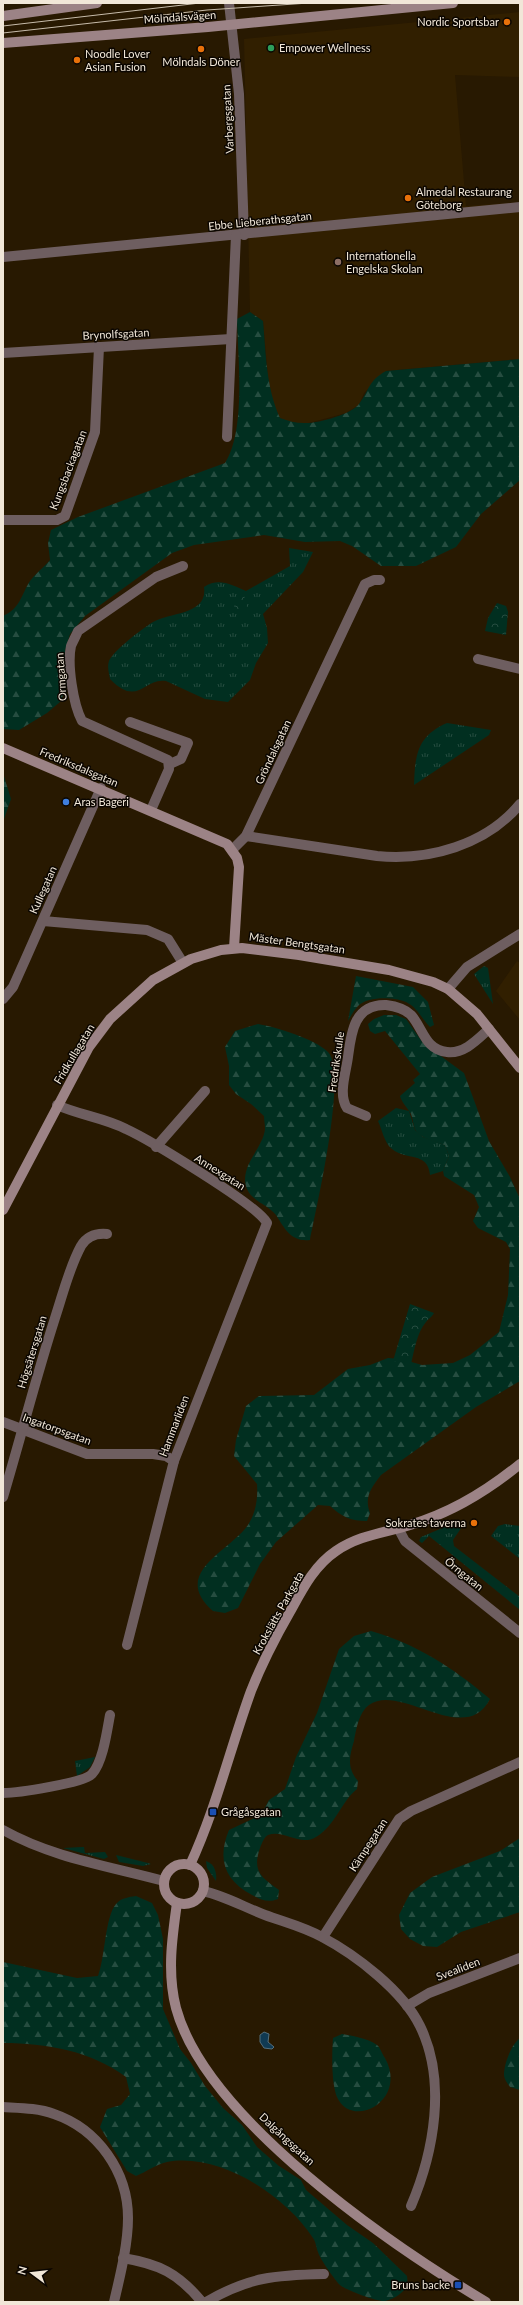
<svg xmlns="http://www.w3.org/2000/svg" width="523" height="2305" viewBox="0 0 523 2305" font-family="Lato,sans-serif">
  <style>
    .built { fill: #311f00 }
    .grass { fill: url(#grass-tufts) }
    .forest { fill: url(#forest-firs) }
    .park { fill: url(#park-crowns) }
    .water { fill: #103a53; stroke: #546e7b }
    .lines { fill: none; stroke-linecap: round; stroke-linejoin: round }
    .street { stroke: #6e5e60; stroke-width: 10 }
    .secondary { stroke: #9c8386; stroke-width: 10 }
    .tram { stroke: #c7bcab; stroke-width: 1 }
    .food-dot { fill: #e8710a; stroke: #0b0601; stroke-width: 1.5 }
    .leisure-dot { fill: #2e9e5b; stroke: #0b0601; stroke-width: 1.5 }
    .education-dot { fill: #8d6e63; stroke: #0b0601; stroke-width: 1.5 }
    .shop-dot { fill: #3f7fe0; stroke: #0b0601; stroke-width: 1.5 }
    .transit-dot { fill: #1a4fb4; stroke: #0b0601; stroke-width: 1.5 }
    .labels { text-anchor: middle; stroke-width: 3; stroke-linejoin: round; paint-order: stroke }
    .street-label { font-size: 11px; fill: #f1e7d8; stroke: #0b0601 }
    .poi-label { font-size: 11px; fill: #f1e7d8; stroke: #0b0601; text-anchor: start }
  </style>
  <defs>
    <pattern id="grass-tufts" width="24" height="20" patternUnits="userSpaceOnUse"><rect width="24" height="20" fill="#012f20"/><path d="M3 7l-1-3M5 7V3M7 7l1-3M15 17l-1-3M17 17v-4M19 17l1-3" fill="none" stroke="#264d40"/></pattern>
    <pattern id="forest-firs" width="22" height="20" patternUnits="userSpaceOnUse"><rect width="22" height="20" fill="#012f20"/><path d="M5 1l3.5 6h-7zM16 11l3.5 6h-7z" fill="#264d40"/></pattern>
    <pattern id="park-crowns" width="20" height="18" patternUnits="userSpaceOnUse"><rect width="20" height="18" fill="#012f20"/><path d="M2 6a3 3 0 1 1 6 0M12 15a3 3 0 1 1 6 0" fill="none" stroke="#264d40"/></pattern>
  </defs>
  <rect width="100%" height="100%" fill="#281901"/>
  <!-- built -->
  <g class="built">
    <polygon points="520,12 520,77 455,75 466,206 520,202 520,359 386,371 364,393 359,405 346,413 305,424 289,422 280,418 272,401 268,378 263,321 250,312 244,39"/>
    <polygon points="517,961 520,963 520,1020 496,991"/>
  </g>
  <!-- grass -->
  <g class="grass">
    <path d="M289,548L313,552L303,572L263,614L267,628L268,643L256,663L250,680L228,702L205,699L166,681C144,677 138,708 110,679C109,673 107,667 109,661C113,651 143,628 153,622C170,612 208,615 204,587C219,577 232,585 246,591L290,566Z"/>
    <path d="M447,723L491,730L489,735L414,785C415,755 417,736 447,723Z"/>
    <polygon points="484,966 488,968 493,1004 474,974"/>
    <path d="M396,1108L409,1111L415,1130L423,1137L445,1145L449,1156L443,1171L430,1175C428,1151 406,1161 392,1149C384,1143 382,1129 378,1121Z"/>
    <polygon points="459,1521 466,1521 453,1540 454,1546 520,1597 520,1610 429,1536 422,1543 419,1541 421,1537"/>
    <polygon points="505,1524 520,1526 520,1559 491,1536 498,1526"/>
    <polygon points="95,1757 90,1767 77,1776 75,1761"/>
    <polygon points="82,1847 84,1847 85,1853 105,1852 108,1857 104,1859 63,1848"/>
    <polygon points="116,1855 148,1863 151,1864 143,1866 119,1862"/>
    <path d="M206,1861C215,1864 217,1873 216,1881L207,1868Z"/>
  </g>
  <!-- forest -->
  <g class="forest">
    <path d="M250,312L263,321C266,354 266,387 280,418C288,421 296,423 304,423C317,424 352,414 359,404C370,389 368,381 386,371L520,359V480L481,514L456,547L416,566H381L352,546L340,541L305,542L264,535L194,545L172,553L85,616L70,634L65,651L67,687L60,702L47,713L19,730L3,729V616C20,609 21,595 30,581C35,574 44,567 50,560L48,543L51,530L78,517L225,463C246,430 238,359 237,319Z"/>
    <polygon points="3,773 11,799 3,822"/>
    <path d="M356,976L413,987L428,1002L434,1025L430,1027C422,1019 417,1007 406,1002C394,997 368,996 358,1006C354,1010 351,1016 348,1021Z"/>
    <path d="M384,1015H396L406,1019L423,1043L464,1073L489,1141L510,1177L520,1199V1381L476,1407L381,1475C371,1488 364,1497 370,1513L367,1521C351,1521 342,1517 330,1506L318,1505L276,1542L260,1564L238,1608L225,1613L213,1611C170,1573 229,1552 248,1525C256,1513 258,1498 257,1484L234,1456L236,1440L246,1406L259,1396L314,1395L348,1369L370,1365L388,1358L401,1359L422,1365L453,1363L470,1355L499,1332L508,1295L510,1249L506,1242L478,1228L473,1221L479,1207L474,1195L444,1176L443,1171L449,1156L445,1145C436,1142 419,1138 415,1129C413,1124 413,1119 411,1114C407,1107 402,1103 400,1096L415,1083L413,1080L420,1074L385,1031L375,1034L370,1031L368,1024L374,1019Z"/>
    <path d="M258,1024C276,1027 315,1039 328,1052C348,1072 316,1209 310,1240C291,1242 285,1229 276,1215C268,1205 252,1201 247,1189C238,1167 263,1149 265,1129C265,1125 264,1120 264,1116L251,1104L236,1094L229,1085V1066L225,1047L235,1031Z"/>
    <path d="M371,1631C415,1643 455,1669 490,1699C465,1748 400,1682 369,1705C359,1712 356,1730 354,1741C349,1757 347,1768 358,1781L357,1789C340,1803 336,1825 316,1837C300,1847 284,1829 268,1835C264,1837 262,1843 260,1848C252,1871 261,1877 279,1890L278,1899C268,1903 261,1900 252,1895C224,1880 217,1859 229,1830L261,1815L269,1800L285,1789L296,1757L317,1713L339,1649L354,1636Z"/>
    <polygon points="520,1838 520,1912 461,1932 437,1947 423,1946 410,1939 401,1929 399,1915 410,1893 432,1877 500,1851"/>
    <path d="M136,1896L152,1903L158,1915L163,1939V2009L180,2049L191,2063L205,2086L223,2108L242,2125L257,2147L279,2166L301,2180L306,2190L347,2225L373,2243L407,2276L408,2286C402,2293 395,2299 385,2301C377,2302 346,2290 340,2285C335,2280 320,2259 318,2252C316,2247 316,2242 313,2238C285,2195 219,2152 167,2162C157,2164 146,2172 136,2176L127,2171L100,2127L107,2109L121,2105L130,2094L126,2077C91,2051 46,2043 3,2043V1962L77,1978L98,1976C105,1958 105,1917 116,1904C121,1898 129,1897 136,1896Z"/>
    <path d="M342,2034C353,2036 367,2038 377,2045C380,2047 382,2054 385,2058C408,2100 354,2129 338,2099C331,2086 332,2052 333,2038Z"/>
    <path d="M520,2038V2090L510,2087C508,2084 504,2079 504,2075C504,2064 511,2045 520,2038Z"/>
  </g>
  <!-- park -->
  <g class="park">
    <polygon points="244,595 247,607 237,612 232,602"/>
    <polygon points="497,603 506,606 508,612 506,635 485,631 488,618"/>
    <path d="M410,1304L434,1313C431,1318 429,1318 426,1322C417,1332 414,1352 411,1364L393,1361Z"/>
  </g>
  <!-- water -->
  <polygon class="water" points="264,2032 269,2034 268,2042 274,2047 272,2049 264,2048 260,2042 260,2035"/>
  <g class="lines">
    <!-- street -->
    <g class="street">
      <polyline points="229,3 239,94 244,235"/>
      <polyline points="3,257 520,207"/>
      <polyline points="3,353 231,339"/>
      <polyline points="227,437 236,235"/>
      <polyline points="3,520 57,520 65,516 95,432 99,347"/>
      <polyline points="478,659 520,669"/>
      <polyline points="130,722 188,743 181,759 170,764"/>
      <path d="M151,810L169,769L168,760L82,721C73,704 67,664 71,646C73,641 76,636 78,631L156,577L183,566"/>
      <path d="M246,836L377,856C429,861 486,845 520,804"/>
      <polyline points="232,850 246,836 365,584 374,580 380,580"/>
      <polyline points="43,921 147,930 168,939 183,963"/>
      <polyline points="448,989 467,967 520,934"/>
      <polyline points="3,999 13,987 26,958 101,788"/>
      <path d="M57,1105C79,1115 105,1118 126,1129C148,1139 259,1206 267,1223L174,1461L127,1645"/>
      <path d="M366,1116L347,1108C338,1094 346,1073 348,1057C351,1033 354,1004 386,1005C394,1006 404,1008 411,1015C423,1028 425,1050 447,1052C464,1054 477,1040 489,1029"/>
      <polyline points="156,1147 205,1091"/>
      <polyline points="3,1422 87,1454 153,1454 166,1456 174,1461"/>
      <path d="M3,1497C21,1437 36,1377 55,1318C63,1294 69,1268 81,1246C87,1236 96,1233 107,1234"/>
      <polyline points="398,1528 405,1541 520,1633"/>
      <path d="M3,1793C17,1793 84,1783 92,1774C103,1762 107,1731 110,1715"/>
      <path d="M3,1830C53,1858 109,1866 164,1881"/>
      <path d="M203,1891C225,1896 244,1907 265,1915C284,1922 304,1927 322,1937C356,1955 403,1991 420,2026C447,2081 434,2152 411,2206"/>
      <polyline points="323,1937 399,1819 411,1811 520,1762"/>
      <polyline points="407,2006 429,1993 520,1958"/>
      <path d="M3,2107C20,2108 38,2108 54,2114C98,2129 128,2172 128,2218C128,2245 120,2276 114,2302"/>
      <path d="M123,2258C159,2264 178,2273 202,2302"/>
      <path d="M206,2302C249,2277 275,2275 324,2274"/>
    </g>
    <!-- secondary -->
    <g class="secondary">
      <polyline points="3,16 97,3"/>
      <polyline points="3,43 208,27 453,3"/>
      <polyline points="3,748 227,844 237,858 239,867 234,948"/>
      <polyline points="3,1210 89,1047 110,1019 153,980 191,959 221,950 242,948 299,955 389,970 433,982 448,989 477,1014 520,1068"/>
      <circle cx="184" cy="1884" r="20"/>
      <path d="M190,1865C216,1809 230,1749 251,1691C262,1663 276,1636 291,1610C303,1588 315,1565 336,1551C359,1535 384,1533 410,1525C451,1513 487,1491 520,1464"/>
      <path d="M177,1903C172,1938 167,1973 176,2008C206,2119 391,2245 486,2302"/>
    </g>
    <!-- tram -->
    <g class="tram">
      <polyline points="3,26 200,3"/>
      <polyline points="3,33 207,10 309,3"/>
    </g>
  </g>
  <!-- markers -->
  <g class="food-dot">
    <circle cx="507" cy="22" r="4"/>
    <circle cx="201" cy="49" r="4"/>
    <circle cx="77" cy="60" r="4"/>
    <circle cx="408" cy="198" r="4"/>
    <circle cx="474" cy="1523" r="4"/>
  </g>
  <circle class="leisure-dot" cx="271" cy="48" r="4"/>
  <circle class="education-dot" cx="338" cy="262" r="4"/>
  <circle class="shop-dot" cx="66" cy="802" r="4"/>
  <g class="transit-dot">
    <rect x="209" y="1808" width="8" height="8" rx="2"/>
    <rect x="454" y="2281" width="8" height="8" rx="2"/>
  </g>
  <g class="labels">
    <!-- street labels -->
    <g class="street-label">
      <text transform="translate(180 17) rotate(-4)" y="4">Mölndalsvägen</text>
      <text transform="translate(228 119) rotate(-93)" y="4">Varbergsgatan</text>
      <text transform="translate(260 221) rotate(-6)" y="4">Ebbe Lieberathsgatan</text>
      <text transform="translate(116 334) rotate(-3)" y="4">Brynolfsgatan</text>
      <text transform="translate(68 470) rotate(-69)" y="4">Kungsbackagatan</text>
      <text transform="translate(61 677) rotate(-94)" y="4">Ormgatan</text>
      <text transform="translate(273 752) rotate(-65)" y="4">Gröndalsgatan</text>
      <text transform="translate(79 767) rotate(23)" y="4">Fredriksdalsgatan</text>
      <text transform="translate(43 890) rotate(-66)" y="4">Kullegatan</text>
      <text transform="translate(297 943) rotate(8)" y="4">Mäster Bengtsgatan</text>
      <text transform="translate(74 1054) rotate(-59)" y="4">Fridkullagatan</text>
      <text transform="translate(336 1062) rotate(-82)" y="4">Fredrikskulle</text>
      <text transform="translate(220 1172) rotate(32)" y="4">Annexgatan</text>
      <text transform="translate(32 1352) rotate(-73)" y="4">Högsätersgatan</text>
      <text transform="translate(174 1426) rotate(-69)" y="4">Hammarliden</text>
      <text transform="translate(57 1429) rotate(20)" y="4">Ingatorpsgatan</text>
      <text transform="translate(464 1574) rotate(39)" y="4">Örngatan</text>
      <text transform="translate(278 1613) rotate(-61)" y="4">Krokslätts Parkgata</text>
      <text transform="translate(368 1845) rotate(-57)" y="4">Kämpegatan</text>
      <text transform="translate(458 1969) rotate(-21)" y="4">Svealiden</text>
      <text transform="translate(287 2139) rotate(43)" y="4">Dalgångsgatan</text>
    </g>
    <!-- poi labels -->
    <g class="poi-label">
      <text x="499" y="26" text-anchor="end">Nordic Sportsbar</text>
      <text x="279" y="52">Empower Wellness</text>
      <text x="85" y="58">Noodle Lover<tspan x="85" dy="13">Asian Fusion</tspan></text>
      <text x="201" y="66" text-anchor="middle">Mölndals Döner</text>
      <text x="416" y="196">Almedal Restaurang<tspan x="416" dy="13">Göteborg</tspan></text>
      <text x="346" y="260">Internationella<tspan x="346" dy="13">Engelska Skolan</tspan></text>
      <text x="74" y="806">Aras Bageri</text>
      <text x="466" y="1527" text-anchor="end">Sokrates taverna</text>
      <text x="221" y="1816">Grågåsgatan</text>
      <text x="450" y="2289" text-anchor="end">Bruns backe</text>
    </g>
  </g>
  <!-- border -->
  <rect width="523" height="2305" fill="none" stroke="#f1e7d8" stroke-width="8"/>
  <!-- north arrow -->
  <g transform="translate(32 2273) rotate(285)" stroke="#0b0601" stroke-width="3" paint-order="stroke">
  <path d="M0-3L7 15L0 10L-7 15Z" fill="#f1e7d8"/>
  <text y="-6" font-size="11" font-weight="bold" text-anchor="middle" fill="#f1e7d8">N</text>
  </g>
</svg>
